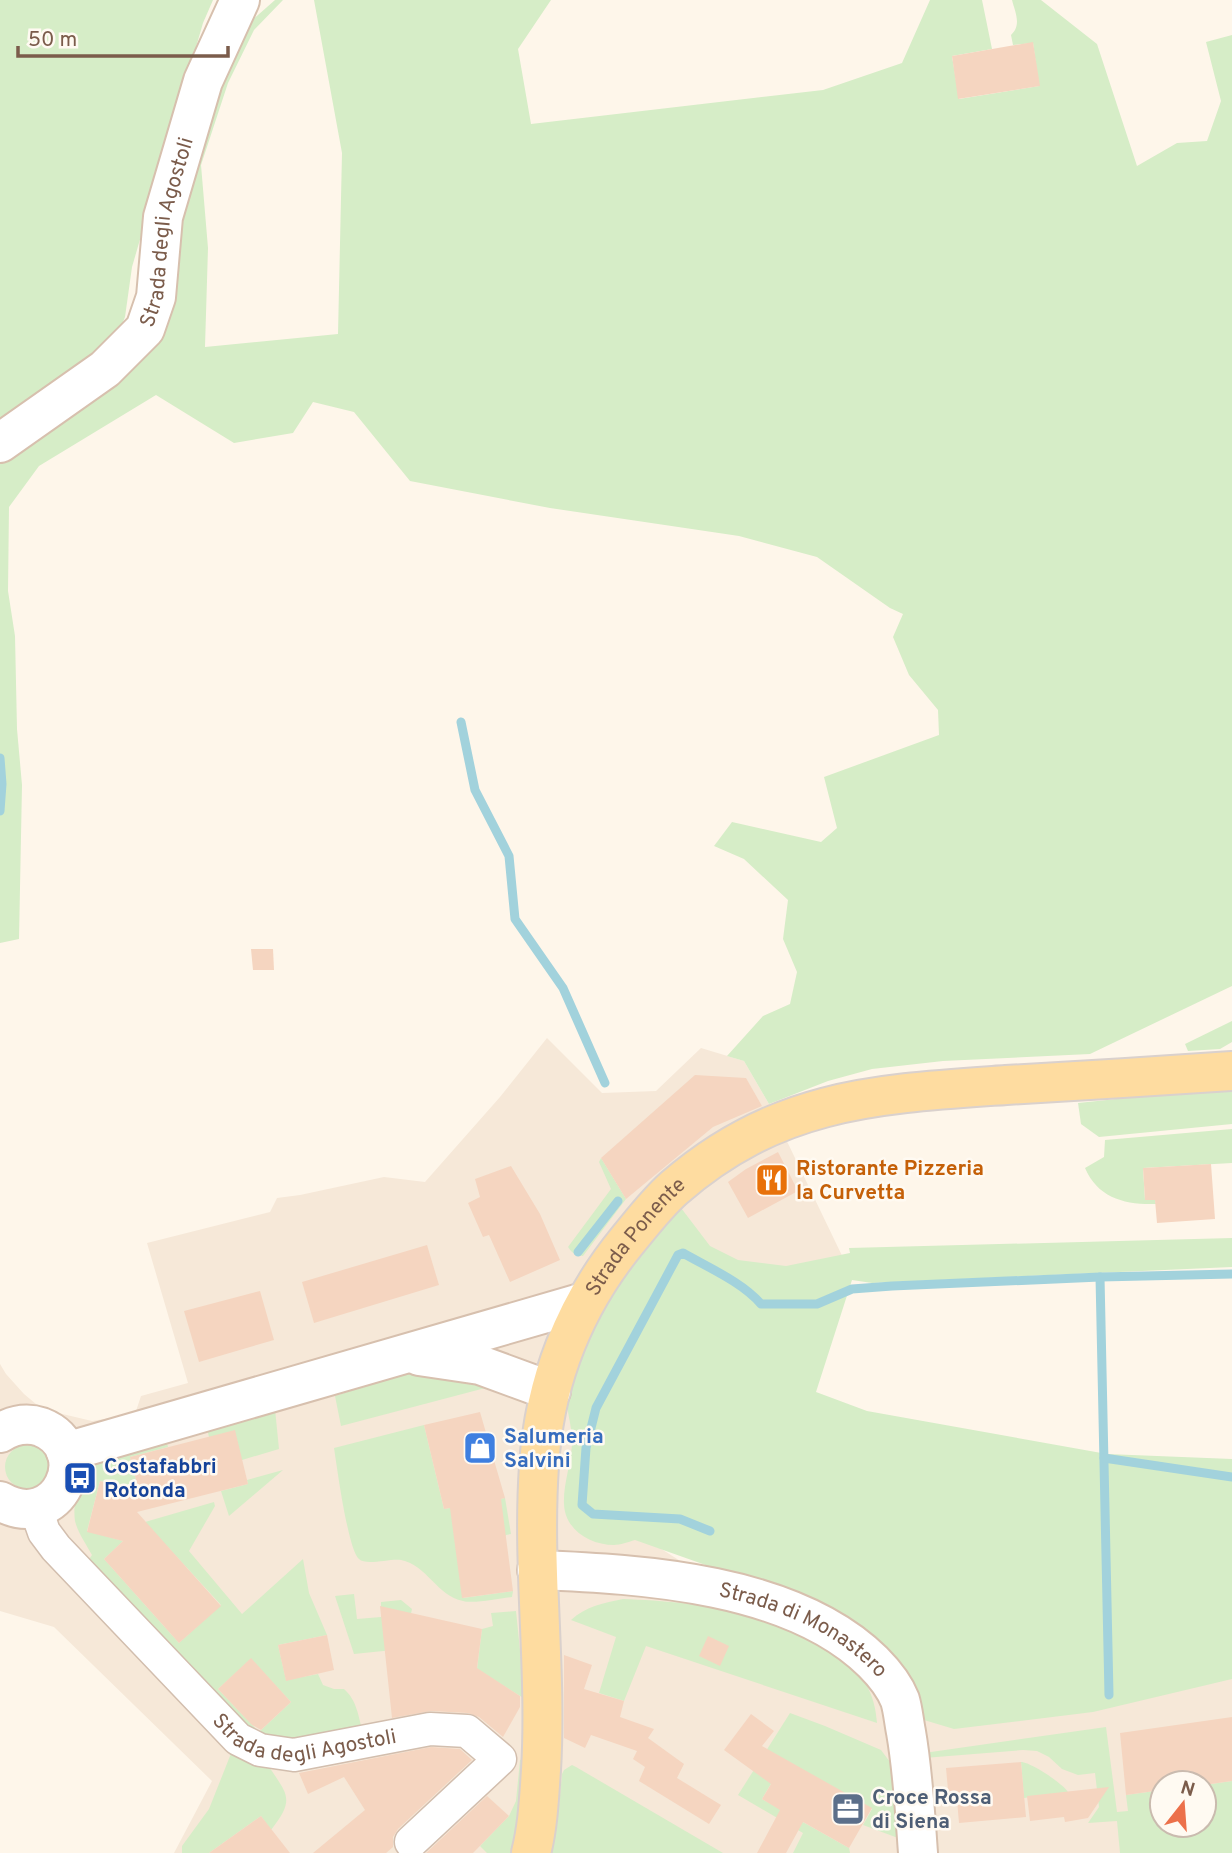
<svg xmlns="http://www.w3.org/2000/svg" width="1232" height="1853" viewBox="0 0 1232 1853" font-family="Overpass,sans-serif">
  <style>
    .residential { fill: #f6e8d8; fill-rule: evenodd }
    .green { fill: #d6edc7; fill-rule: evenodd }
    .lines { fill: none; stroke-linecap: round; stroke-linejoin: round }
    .stream { stroke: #a2d2dc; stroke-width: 9 }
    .building { fill: #f5d5c0 }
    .street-casing { stroke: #d2beae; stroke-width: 35 }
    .secondary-casing { stroke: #d7c0ae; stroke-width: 42 }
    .primary-casing { stroke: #dad1cd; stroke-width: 42 }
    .street { stroke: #fff; stroke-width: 32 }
    .secondary { stroke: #fff; stroke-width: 38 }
    .primary { stroke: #fedca0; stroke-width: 38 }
    .labels { text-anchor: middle; stroke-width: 5; stroke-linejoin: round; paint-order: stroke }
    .street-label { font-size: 21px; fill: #7b5c4b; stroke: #fffaf2 }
    .food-label { font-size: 21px; font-weight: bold; fill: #c56008; stroke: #fffaf2; text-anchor: start }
    .shop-label { font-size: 21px; font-weight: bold; fill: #366cbe; stroke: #fffaf2; text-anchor: start }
    .transit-label { font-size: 21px; font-weight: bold; fill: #164399; stroke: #fffaf2; text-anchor: start }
    .service-label { font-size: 21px; font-weight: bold; fill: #4e5e75; stroke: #fffaf2; text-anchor: start }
  </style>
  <rect width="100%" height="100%" fill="#fef6ea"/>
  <!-- residential -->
  <path class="residential" d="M547,1038L602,1093L656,1091L701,1048L744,1061L769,1104L847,1266L652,1543L911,1708L1232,1668V1853H174L212,1781L54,1627L0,1611V1364L6,1374L24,1394L36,1404L54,1412L92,1421L135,1414L141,1396L188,1383L147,1243L270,1212L277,1198L300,1195L384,1177L425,1182L500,1097ZM1162,1783H1204V1825H1162Z"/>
  <!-- green -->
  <g class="green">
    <polygon points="0,0 213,0 203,23 132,267 125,317 117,336 0,431"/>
    <path d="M275,0H283L254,30L228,83L201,165L208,248L205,347L338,334L342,153L314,0H551L518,49L531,124L823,90L902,63L930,0H982L992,49L952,56L959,99L1039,86L1033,43L1013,45L1011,35C1022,25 1015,12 1012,0H1041L1097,44L1137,166L1177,143L1207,141L1221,101L1206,42L1232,35V986L1090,1054L943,1061L872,1069L828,1081L769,1104L744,1061L727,1056L763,1016L790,1004L797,972L783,939L788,900L744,859L714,846L732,822L821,842L837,828L824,777L939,735L938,710L909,675L893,637L903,614L890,608L817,557L739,536L550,508L410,481L354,412L313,402L293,433L234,443L156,395L39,466L9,507L8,591L15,636L17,729L22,785L19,939L0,943V460L120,378L176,246L217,81L249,23Z"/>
    <polygon points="1232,1021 1232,1042 1220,1049 1188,1051 1185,1044"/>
    <polygon points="1232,1087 1232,1124 1099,1137 1081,1124 1078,1103"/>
    <path d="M1232,1129V1163L1143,1168L1145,1200H1155L1156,1204C1125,1205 1098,1198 1085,1168L1104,1157L1105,1140Z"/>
    <path d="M601,1158L626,1199L583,1256C576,1256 572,1253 568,1247L611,1189L599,1162Z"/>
    <path d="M675,1200L710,1246L738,1260L786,1266L850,1253L849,1248L1232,1238V1267L872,1283L852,1280L816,1392L867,1411L1107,1454L1232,1459V1679L1093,1712L954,1729L924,1720L918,1705L773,1589L635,1540C628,1542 620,1545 614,1545C590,1545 565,1530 564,1504C563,1485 571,1464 572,1444C573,1428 566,1412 567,1396L596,1311Z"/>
    <polygon points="436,1368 489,1387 341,1426 335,1396 409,1372"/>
    <polygon points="275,1409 279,1449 242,1460 209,1437 206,1425"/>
    <path d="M424,1425L444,1509L505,1498L511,1534L506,1535L463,1598L513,1591L512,1597C499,1598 475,1604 463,1601C437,1596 427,1565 401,1560C391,1558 366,1566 359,1559C348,1550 337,1467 334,1448Z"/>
    <path d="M165,1436L168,1447L130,1457L139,1491L100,1481L87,1531L123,1541L104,1559L179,1643L221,1605L145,1522L214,1502L215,1506L189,1551L242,1614L303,1559L309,1593L327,1635L278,1645L286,1680L318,1674L323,1685L334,1689H344C357,1700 359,1718 363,1734L262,1742L88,1561L92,1555C86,1544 78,1533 75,1521C72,1502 81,1471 97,1461C113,1451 146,1442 165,1436ZM251,1659L291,1702L259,1732L218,1689Z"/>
    <circle cx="27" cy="1467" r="22"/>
    <polygon points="283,1470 229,1516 221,1491 248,1484 247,1480"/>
    <polygon points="354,1594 357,1619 381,1617 381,1602 401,1600 412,1609 403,1649 354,1654 335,1596"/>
    <path d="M623,1599C703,1602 872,1617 877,1723L646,1646L624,1701L599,1693L616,1637L571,1620C586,1606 604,1603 623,1599Z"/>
    <polygon points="516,1611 525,1699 477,1669 482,1629 493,1626 491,1613"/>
    <polygon points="790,1713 825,1726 881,1750 890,1762 898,1838 863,1825 872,1809 785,1760 762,1799 849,1848 850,1853 793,1853 803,1833 738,1795"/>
    <polygon points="1106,1727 1117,1812 1128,1811 1126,1795 1162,1790 1162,1825 1204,1825 1204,1785 1232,1781 1232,1853 1120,1853 1117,1821 1088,1823 1099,1807 1095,1773 1078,1775 1062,1769 1049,1757 1037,1751 1023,1750 924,1758 924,1753"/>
    <path d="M232,1751L266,1762C286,1794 297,1797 271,1830L261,1816L209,1853H182V1846L209,1809Z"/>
    <polygon points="526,1758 523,1802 510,1853 487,1853 480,1846 509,1816 516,1801 520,1760"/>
    <path d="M1021,1762C1031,1762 1063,1784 1068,1792L1024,1798Z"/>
    <polygon points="572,1765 576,1767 723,1853 550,1853 559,1806 562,1774 564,1770"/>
  </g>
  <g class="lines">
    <!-- stream -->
    <g class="stream">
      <polyline points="461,722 475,790 509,856 515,919 563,988 605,1083"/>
      <polyline points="0,758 2,784 0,811"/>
      <polyline points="578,1252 618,1201"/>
      <polyline points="1100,1277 1109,1695"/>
      <polyline points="1104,1458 1232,1477"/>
      <path d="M710,1531L680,1519L593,1514L582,1505L586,1448L596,1408L678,1255L683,1253C709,1268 742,1282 761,1304H817L852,1289L892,1286L1100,1277L1232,1274"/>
    </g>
  </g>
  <!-- building -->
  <g class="building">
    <polygon points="1033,42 1040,86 958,99 952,56"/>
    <polygon points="251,949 273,949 274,970 253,970"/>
    <polygon points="695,1075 746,1078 762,1106 713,1127 626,1199 601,1158"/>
    <polygon points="778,1152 798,1191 748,1218 728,1182 746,1169"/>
    <polygon points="1211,1164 1215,1219 1157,1223 1155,1200 1145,1200 1143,1168"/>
    <polygon points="511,1166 540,1214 560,1260 510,1282 489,1235 483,1237 468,1203 480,1197 475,1179"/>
    <polygon points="427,1245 439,1285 314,1323 302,1282"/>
    <polygon points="260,1291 274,1340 199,1362 184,1311"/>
    <polygon points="480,1412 505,1498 501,1499 513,1591 462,1598 450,1508 444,1509 424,1425"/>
    <polygon points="235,1430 248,1484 137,1512 221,1606 179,1643 104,1559 123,1541 87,1532 100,1481 139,1491 130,1457"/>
    <polygon points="380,1606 482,1629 477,1668 520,1696 520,1707 503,1737 479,1717 468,1713 431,1711 392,1718"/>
    <polygon points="327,1635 334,1670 286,1681 278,1645"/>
    <polygon points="708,1636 729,1646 720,1666 699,1656"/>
    <polygon points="564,1655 592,1665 584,1689 624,1701 620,1717 654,1729 648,1738 684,1764 677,1778 721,1805 709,1824 639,1781 645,1767 633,1759 637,1751 591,1735 585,1748 564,1738"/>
    <polygon points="251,1658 291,1702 261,1730 252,1725 218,1689"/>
    <polygon points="751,1714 774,1731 762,1746 872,1808 849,1848 803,1822 786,1853 757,1853 780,1810 762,1799 771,1784 724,1750"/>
    <polygon points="1232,1717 1232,1781 1204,1785 1162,1783 1162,1790 1126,1795 1120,1733"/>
    <polygon points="431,1747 460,1749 472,1760 398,1829 393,1837 393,1847 386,1853 313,1853 365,1810 344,1777 308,1794 299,1773"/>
    <polygon points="1021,1762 1026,1817 959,1823 957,1800 949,1801 946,1768"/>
    <polygon points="1109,1787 1088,1818 1065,1822 1064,1817 1030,1821 1027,1796"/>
    <polygon points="487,1796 509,1816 473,1853 426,1853"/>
    <polygon points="261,1816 290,1853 209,1853"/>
  </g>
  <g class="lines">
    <defs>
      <g id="street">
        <path id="s1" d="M36,1509L44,1532L56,1548L238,1739L260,1750L294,1755L430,1729L467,1731L500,1759L411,1842"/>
      </g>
      <g id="secondary">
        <path id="s2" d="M0,443L105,369L145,329L156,297L163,217L203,81L240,0"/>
        <polyline points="419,1356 480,1365 551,1391"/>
        <path d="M0,1433C13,1425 26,1422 41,1427C97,1449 59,1535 0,1501"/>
        <polyline points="66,1452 584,1302"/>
        <path id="s3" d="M537,1570C643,1574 793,1583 873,1662C884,1673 894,1685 900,1700C903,1710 904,1722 906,1732C913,1772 915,1812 918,1853"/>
      </g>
      <g id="primary">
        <path id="s4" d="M531,1853C538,1826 539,1798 541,1770C547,1669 532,1567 539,1466C544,1383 574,1306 627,1241C642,1223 656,1204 674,1188C777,1098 877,1094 1006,1085C1081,1081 1157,1076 1232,1071"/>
      </g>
    </defs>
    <!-- street casing -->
    <use href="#street" class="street-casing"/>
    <!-- secondary casing -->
    <use href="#secondary" class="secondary-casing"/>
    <!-- primary casing -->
    <use href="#primary" class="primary-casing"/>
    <!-- street -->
    <use href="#street" class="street"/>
    <!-- secondary -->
    <use href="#secondary" class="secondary"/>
    <!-- primary -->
    <use href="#primary" class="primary"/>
  </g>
  <!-- icons -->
  <defs>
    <symbol id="restaurant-square" viewBox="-11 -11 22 22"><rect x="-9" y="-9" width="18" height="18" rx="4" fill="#e8710a" stroke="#fffaf2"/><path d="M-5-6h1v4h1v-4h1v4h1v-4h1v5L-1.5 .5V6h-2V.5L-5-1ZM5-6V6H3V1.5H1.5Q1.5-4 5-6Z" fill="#fff"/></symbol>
    <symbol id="shop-square" viewBox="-11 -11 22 22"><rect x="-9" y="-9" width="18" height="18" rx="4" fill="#3f7fe0" stroke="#fffaf2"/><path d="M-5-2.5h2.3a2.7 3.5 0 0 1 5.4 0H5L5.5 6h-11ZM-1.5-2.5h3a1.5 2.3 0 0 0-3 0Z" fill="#fff"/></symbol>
    <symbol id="bus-square" viewBox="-11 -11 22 22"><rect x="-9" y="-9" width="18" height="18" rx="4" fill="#1a4fb4" stroke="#fffaf2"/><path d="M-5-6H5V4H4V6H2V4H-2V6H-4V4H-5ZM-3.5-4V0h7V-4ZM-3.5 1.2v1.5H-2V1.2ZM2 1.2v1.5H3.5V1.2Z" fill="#fff"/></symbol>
    <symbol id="office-square" viewBox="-11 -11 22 22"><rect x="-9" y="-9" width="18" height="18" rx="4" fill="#5c6f8a" stroke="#fffaf2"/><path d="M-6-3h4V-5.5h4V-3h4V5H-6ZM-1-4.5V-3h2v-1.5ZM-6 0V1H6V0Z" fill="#fff"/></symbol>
  </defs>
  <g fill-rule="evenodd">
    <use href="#restaurant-square" x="753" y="1161" width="38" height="38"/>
    <use href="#shop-square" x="461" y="1429" width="38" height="38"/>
    <use href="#bus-square" x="61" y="1459" width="38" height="38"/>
    <use href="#office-square" x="829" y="1790" width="38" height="38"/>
  </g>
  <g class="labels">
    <!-- street labels -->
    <g class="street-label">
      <text dy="7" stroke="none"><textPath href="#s2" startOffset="285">Strada degli Agostoli</textPath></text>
      <text dy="7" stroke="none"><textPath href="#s4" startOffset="642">Strada Ponente</textPath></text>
      <text dy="7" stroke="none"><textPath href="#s3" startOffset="278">Strada di Monastero</textPath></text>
      <text dy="7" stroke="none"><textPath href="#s1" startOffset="374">Strada degli Agostoli</textPath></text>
    </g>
    <!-- food labels -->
    <g class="food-label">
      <text x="796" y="1175">Ristorante Pizzeria<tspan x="796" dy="24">la Curvetta</tspan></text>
    </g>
    <!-- shop labels -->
    <g class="shop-label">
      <text x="504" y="1443">Salumeria<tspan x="504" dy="24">Salvini</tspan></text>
    </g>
    <!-- transit labels -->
    <g class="transit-label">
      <text x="104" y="1473">Costafabbri<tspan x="104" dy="24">Rotonda</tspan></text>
    </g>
    <!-- service labels -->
    <g class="service-label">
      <text x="872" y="1804">Croce Rossa<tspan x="872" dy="24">di Siena</tspan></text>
    </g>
  </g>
  <!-- north arrow -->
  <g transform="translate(1183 1804) rotate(17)"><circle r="33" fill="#fffaf2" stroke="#cabbaf" stroke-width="2"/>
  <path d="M0-5L12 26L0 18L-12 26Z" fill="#ec704a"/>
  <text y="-10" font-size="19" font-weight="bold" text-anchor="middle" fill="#7b5c4b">N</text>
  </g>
  <!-- scale -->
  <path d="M18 46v10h210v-10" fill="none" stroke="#7b5c4b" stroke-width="3.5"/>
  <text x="28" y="46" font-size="21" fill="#7b5c4b" stroke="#fffaf2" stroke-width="5" paint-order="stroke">50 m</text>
</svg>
